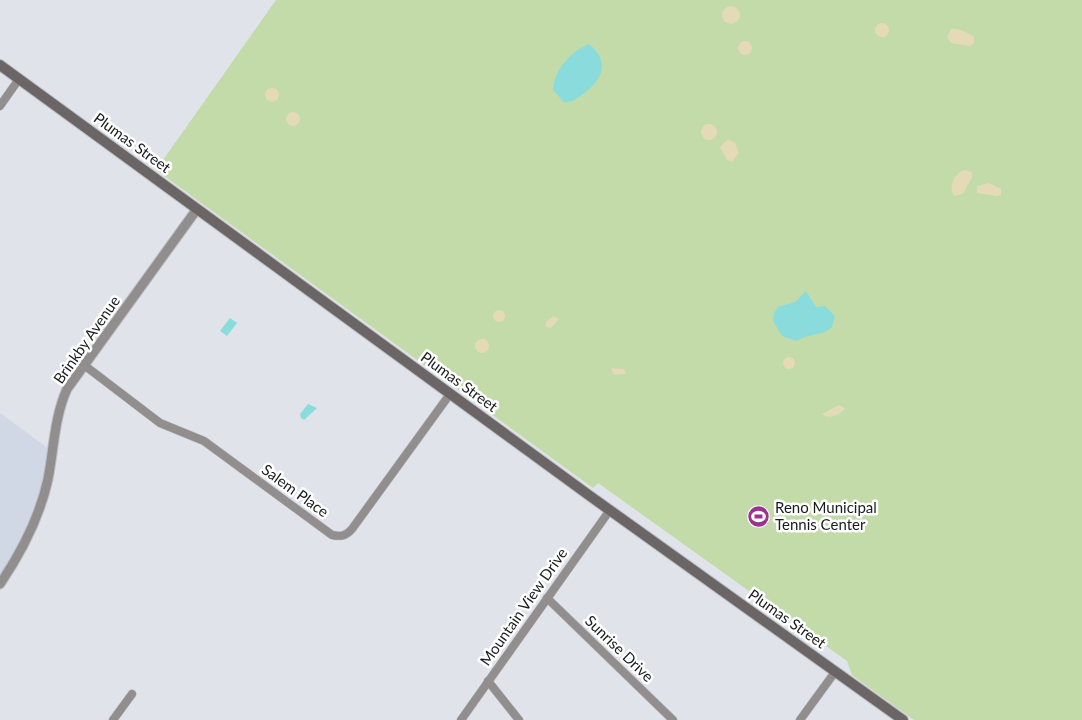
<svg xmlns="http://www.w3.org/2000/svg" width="1082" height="720" viewBox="0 0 1082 720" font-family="Lato,sans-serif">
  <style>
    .built { fill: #d0d8e5 }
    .green { fill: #c3dba8 }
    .sand { fill: #e4dab5 }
    .water { fill: #8adcdc }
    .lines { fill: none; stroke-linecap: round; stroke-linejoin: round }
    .minor-casing { stroke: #bcbfc5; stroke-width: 9 }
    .tertiary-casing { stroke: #bcbfc5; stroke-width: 11 }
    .secondary-casing { stroke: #bcbfc5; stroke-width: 12 }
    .minor { stroke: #928e8e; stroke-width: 8 }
    .tertiary { stroke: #928e8e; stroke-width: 9 }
    .secondary { stroke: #6b6665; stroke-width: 10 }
    .labels { text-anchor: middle; stroke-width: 5; stroke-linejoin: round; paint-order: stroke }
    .street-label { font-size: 15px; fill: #191b1d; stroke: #fff }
    .poi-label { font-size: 15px; fill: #191b1d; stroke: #fff; text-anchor: start }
  </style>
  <rect width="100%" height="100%" fill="#e0e3ea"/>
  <!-- built -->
  <polygon class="built" points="0,413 52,451 48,481 29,532 0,580"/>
  <!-- green -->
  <polygon class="green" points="276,0 1082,0 1082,720 914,720 852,675 847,661 598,483 593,488 156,170"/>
  <!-- sand -->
  <g class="sand">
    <circle cx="731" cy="15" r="9"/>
    <circle cx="882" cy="30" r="7"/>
    <path d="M951,29C958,28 969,33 974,37V43L970,46L951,43L947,37Z"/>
    <circle cx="745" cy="48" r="7"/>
    <circle cx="272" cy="95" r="7"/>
    <circle cx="293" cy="119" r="7"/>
    <circle cx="709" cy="132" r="8"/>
    <polygon points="728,139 735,143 739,153 732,162 727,160 720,147"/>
    <path d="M965,170L972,172V177L963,194L954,196C948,186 954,173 965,170Z"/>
    <polygon points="989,183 1001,189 1001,195 996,196 977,193 977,186"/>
    <circle cx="499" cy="316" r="6"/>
    <polygon points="553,316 559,319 551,328 546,327 546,322"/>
    <circle cx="482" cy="346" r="7"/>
    <circle cx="789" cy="363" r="6"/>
    <polygon points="611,368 624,369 626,374 614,375"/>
    <path d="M839,405L845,408C840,415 829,420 822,414Z"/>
  </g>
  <!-- water -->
  <g class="water">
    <path d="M589,44C612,63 601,81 582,95C576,99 572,103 564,102L553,90C554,70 571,51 589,44Z"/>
    <polygon points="806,291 816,307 825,306 835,316 832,327 825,332 805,337 796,341 782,336 773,321 774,313 778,307 795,302"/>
    <polygon points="230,318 237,323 227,336 220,331"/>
    <polygon points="308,404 317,408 304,420 301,418 300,414"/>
  </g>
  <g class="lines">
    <defs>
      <g id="minor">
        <polyline points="0,106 19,79"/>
        <path d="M84,365L160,423L204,441L332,535C341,537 346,536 352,529L450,394"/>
        <polyline points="547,598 673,720"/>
        <polyline points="488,681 519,720"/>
        <polyline points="113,720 132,694"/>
        <polyline points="461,720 610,510"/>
        <polyline points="800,720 835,672"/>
      </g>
      <path id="tertiary" d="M0,584C21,553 40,516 48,479C54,449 54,418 67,389L197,209"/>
      <polyline id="secondary" points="0,65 590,496 903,720"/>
    </defs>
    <!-- minor casing -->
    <use href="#minor" class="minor-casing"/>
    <!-- tertiary casing -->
    <use href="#tertiary" class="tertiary-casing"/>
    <!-- secondary casing -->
    <use href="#secondary" class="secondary-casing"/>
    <!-- minor -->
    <use href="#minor" class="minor"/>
    <!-- tertiary -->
    <use href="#tertiary" class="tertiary"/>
    <!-- secondary -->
    <use href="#secondary" class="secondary"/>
  </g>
  <!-- icons -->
  <defs>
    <symbol id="stadium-disc" viewBox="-11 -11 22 22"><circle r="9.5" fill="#9d3192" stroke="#fff"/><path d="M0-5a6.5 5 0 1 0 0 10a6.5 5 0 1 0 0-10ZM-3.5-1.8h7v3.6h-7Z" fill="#fff"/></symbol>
  </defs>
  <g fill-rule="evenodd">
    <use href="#stadium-disc" x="746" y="504" width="25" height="25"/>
  </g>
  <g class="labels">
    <!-- street labels -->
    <g class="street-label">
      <text transform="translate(132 143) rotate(36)" y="5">Plumas Street</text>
      <text transform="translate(87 340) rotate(-55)" y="5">Brinkby Avenue</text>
      <text transform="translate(459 382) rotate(36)" y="5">Plumas Street</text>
      <text transform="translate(295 491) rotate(36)" y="5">Salem Place</text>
      <text transform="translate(524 607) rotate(-55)" y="5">Mountain View Drive</text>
      <text transform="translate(787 619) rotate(35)" y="5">Plumas Street</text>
      <text transform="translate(619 649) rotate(44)" y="5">Sunrise Drive</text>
    </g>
    <!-- poi labels -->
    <g class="poi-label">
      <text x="775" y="513">Reno Municipal<tspan x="775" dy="17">Tennis Center</tspan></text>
    </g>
  </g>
</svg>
